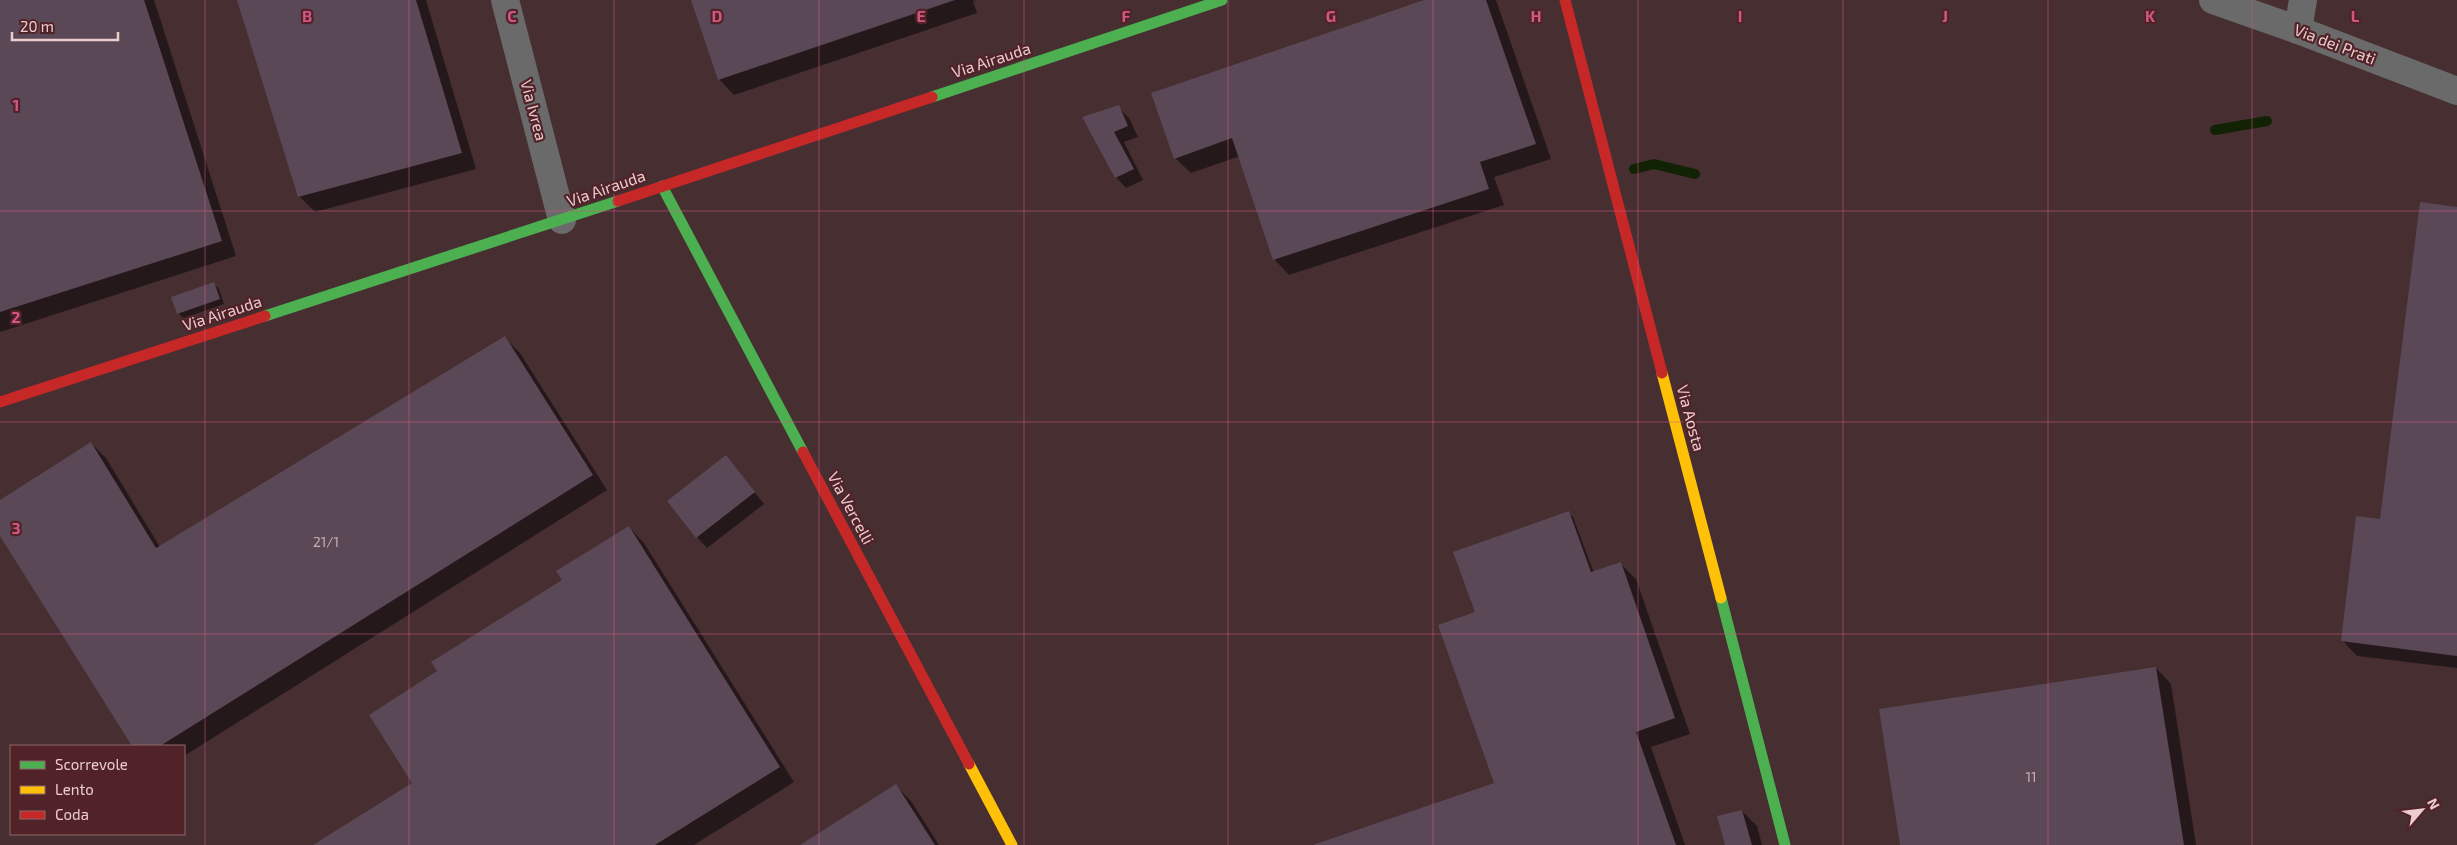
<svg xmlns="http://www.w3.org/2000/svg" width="2457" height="845" viewBox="0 0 2457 845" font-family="'Exo 2',sans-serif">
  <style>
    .shadow { fill: #0007 }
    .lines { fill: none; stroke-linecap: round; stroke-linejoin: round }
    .stream { stroke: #122204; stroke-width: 10 }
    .building { fill: #5b4856 }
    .street { stroke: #6a6a6b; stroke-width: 28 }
    .fast { stroke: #4caf50; stroke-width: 11 }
    .slow { stroke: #ffc107; stroke-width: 11 }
    .jam { stroke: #c62828; stroke-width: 11 }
    .grid { fill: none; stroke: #d05783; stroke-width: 1; stroke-opacity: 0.55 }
    .labels { text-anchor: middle; stroke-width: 4.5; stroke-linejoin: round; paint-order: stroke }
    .number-label { font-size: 14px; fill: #c7acb0 }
    .street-label { font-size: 16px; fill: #ebcdce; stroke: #512329 }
    .grid-label { font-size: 16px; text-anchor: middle; font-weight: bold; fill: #d05783; stroke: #512329; stroke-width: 4.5; stroke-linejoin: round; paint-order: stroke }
  </style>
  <rect width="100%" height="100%" fill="#462e31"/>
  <!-- shadow -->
  <g class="shadow">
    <polygon points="0,0 154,0 236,256 0,332"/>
    <polygon points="238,0 426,0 476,169 315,212 299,196"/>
    <polygon points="692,0 976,0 973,1 977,13 734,95 719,79"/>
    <polygon points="1428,0 1496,0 1551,159 1494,177 1504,205 1289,275 1274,259 1240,156 1191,173 1175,158"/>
    <polygon points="1118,107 1129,118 1138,137 1124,142 1143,180 1126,188 1116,177 1084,118"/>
    <polygon points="2457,208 2457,668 2357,656 2342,640 2381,521"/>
    <polygon points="214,284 219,289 224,304 184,318 178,313"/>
    <polygon points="505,338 520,353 607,490 184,756 184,746 133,746 0,534 0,501 91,443 106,458 160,547"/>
    <polygon points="726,457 764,504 707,548 697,537"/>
    <polygon points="1568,512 1573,517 1594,573 1621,564 1636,579 1690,734 1651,747 1685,845 1317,845 1496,783 1478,612"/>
    <polygon points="629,527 644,543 794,782 694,845 315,845 414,783 439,672 564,580"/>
    <polygon points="2156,668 2171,684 2196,845 1901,845"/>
    <polygon points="896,786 911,801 939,845 802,845"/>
    <polygon points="1742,811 1757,826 1762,845 1727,845"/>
  </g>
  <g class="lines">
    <!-- stream -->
    <g class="stream">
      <polyline points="2215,130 2267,121"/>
      <polyline points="1634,169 1654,164 1695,174"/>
    </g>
  </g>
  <!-- building -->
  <g class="building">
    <polygon points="0,0 144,0 222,241 0,312"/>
    <polygon points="237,0 416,0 462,153 298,197"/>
    <polygon points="691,0 955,0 718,80"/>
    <polygon points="1424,0 1486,0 1536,144 1480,162 1489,189 1273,260 1232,138 1174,159 1151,93"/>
    <polygon points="1119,105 1128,126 1114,132 1134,169 1115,178 1082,117"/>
    <polygon points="2420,202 2457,207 2457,656 2341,641 2356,516 2380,519"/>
    <polygon points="214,282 220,299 177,314 171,297"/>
    <polygon points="505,336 593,475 160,746 132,746 0,536 0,500 91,442 156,548"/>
    <polygon points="726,455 755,492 696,538 667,501"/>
    <polygon points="1569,511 1591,572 1621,562 1675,718 1636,732 1676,845 1313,845 1494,783 1438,625 1475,612 1453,552"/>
    <polygon points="629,526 780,767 655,845 313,845 412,783 369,715 437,671 431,662 562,580 556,571"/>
    <polygon points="2156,667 2184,845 1900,845 1879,709"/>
    <polygon points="896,784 935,845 800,845"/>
    <polygon points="1742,810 1752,845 1725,845 1717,816"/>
  </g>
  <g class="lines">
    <!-- street -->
    <g class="street">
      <polyline points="505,0 562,220"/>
      <polyline points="2213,0 2298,30 2457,91"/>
      <polyline points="2298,30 2303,0"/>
    </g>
    <!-- fast -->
    <g class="fast">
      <polyline points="932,97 1222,0"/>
      <polyline points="662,186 803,452"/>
      <polyline points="265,316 618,201"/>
      <polyline points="1721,598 1785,845"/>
    </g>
    <!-- slow -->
    <g class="slow">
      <polyline points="1662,373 1721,598"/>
      <polyline points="969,764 1012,845"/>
    </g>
    <!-- jam -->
    <g class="jam">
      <polyline points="1565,0 1662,373"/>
      <polyline points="618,201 932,97"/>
      <polyline points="0,402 265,316"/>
      <polyline points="803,452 969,764"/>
    </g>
  </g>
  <!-- grid -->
  <path class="grid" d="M205,0V845M409,0V845M614,0V845M819,0V845M1024,0V845M1228,0V845M1433,0V845M1638,0V845M1843,0V845M2048,0V845M2252,0V845M0,211H2457M0,422H2457M0,634H2457"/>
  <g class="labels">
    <!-- number labels -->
    <g class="number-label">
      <text x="326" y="547">21/1</text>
      <text x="2031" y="782">11</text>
    </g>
    <!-- street labels -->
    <g class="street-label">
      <text transform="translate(2335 44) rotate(21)" y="6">Via dei Prati</text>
      <text transform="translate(991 60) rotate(-18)" y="6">Via Airauda</text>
      <text transform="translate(534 110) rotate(75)" y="6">Via Ivrea</text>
      <text transform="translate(606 188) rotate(-19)" y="6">Via Airauda</text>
      <text transform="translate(222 313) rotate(-18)" y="6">Via Airauda</text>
      <text transform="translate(1691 418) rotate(75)" y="6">Via Aosta</text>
      <text transform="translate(851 508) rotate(62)" y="6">Via Vercelli</text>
    </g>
  </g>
  <g class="grid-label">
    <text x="307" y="22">B</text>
    <text x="512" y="22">C</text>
    <text x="717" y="22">D</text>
    <text x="921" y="22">E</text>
    <text x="1126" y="22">F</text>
    <text x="1331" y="22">G</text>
    <text x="1536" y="22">H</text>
    <text x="1740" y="22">I</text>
    <text x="1945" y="22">J</text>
    <text x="2150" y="22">K</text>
    <text x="2355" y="22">L</text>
    <text x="16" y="111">1</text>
    <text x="16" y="323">2</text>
    <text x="16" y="534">3</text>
  </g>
  <!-- legend -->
  <rect x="10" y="745" width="175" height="90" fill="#512329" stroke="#8f676b"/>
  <rect x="20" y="761" width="25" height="8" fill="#4caf50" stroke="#8f676b"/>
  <text x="55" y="770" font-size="15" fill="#ebcdce">Scorrevole</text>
  <rect x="20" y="786" width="25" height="8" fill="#ffc107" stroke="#8f676b"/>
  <text x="55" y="795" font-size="15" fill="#ebcdce">Lento</text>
  <rect x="20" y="811" width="25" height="8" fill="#c62828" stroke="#8f676b"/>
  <text x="55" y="820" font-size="15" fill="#ebcdce">Coda</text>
  <!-- north arrow -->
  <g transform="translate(2422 810) rotate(62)" stroke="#512329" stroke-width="4" paint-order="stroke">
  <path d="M0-4L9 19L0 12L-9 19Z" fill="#ebcdce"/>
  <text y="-8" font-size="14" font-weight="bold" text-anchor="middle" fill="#ebcdce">N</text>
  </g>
  <!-- scale -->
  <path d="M12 32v8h106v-8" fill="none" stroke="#ebcdce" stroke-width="2.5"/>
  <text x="20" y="32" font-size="15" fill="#ebcdce" stroke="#512329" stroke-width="4" paint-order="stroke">20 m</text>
</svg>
